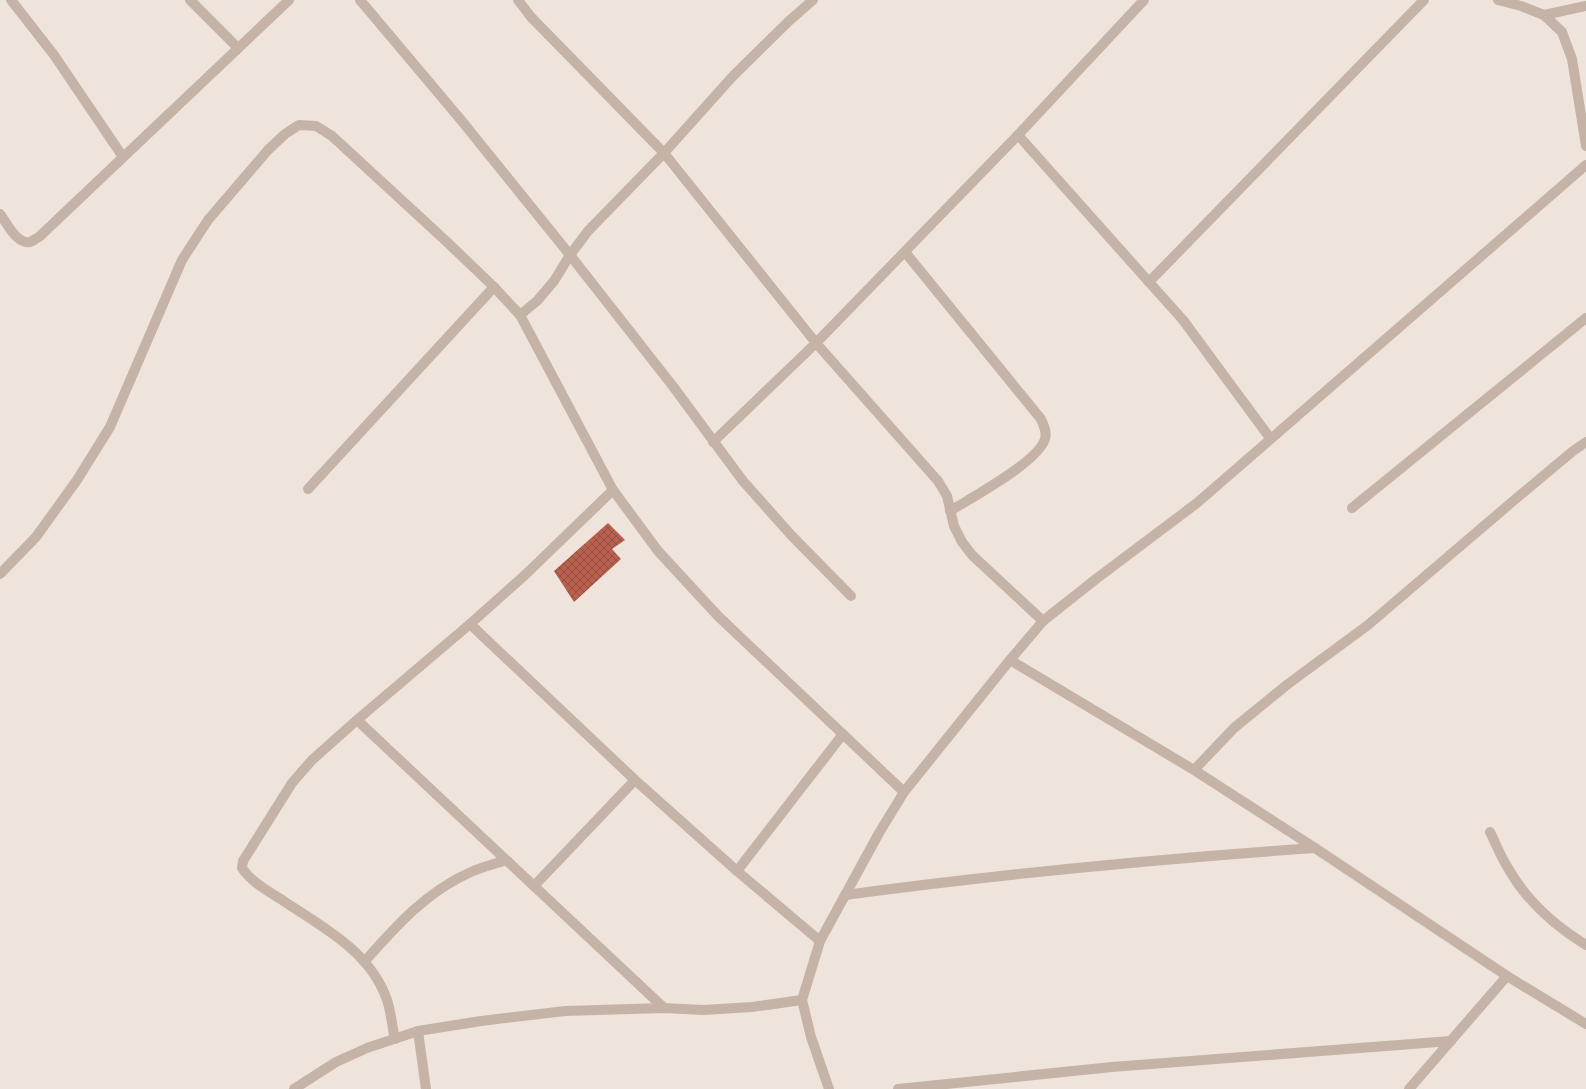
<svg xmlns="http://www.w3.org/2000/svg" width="1586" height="1089" viewBox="0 0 1586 1089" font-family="'Fira Sans Condensed',sans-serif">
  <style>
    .building { fill: url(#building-cross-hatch) }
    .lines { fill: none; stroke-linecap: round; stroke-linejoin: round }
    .street { stroke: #c5b3a8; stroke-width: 10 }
  </style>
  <defs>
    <pattern id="building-cross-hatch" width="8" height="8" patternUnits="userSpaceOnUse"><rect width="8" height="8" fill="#b9604e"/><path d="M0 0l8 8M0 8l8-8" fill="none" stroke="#974f41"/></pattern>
  </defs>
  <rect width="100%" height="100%" fill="#efe4db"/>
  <!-- building -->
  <polygon class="building" points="608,523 625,540 612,549 621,559 574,602 554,571"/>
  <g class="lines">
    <!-- street -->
    <g class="street">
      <polyline points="11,0 54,55 123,157"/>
      <polyline points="190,0 238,48"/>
      <polyline points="360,0 461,120 570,255 672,385 743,481 791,535 851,596"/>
      <polyline points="518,0 531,17 664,153 816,343 938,481 947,496 954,526 962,542 972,555 1043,621"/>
      <polyline points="1498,0 1521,6 1544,15 1562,32 1572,59 1586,146"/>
      <polyline points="1544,15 1586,6"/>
      <polyline points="1018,135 1149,282 1424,0"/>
      <polyline points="1586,165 1197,503 1096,579 1043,621 1010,660 1194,770 1315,848 1507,976 1586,1024"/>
      <path d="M0,214C7,223 16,244 30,242C33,241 36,238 39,237L289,0"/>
      <path d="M905,252L1041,419C1044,426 1047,432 1045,439C1038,462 971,498 950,511"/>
      <polyline points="1149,282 1183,320 1270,438"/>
      <polyline points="520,315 537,301 554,281 570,255 588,231 664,153 733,76 789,21 813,0"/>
      <polyline points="713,442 816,343 1018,135 1144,0"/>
      <polyline points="308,489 494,287"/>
      <polyline points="1352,508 1586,318"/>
      <polyline points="0,574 36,537 77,480 110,427 182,260 208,220 268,150 285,134 299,125 316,126 332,136 447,242 494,287 520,315 613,490 658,551 718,616 904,792"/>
      <polyline points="470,624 635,780 737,871 820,941"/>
      <polyline points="357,720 664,1008"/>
      <polyline points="1194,770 1234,728 1288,684 1368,625 1512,502 1573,451 1586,442"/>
      <path d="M1490,832C1496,844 1501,857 1508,868C1526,900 1555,926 1586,945"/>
      <polyline points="737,871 843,734"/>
      <polyline points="534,886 635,780"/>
      <path d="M845,895C1001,874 1158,859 1315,848"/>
      <path d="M365,961C396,926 427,891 471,872C482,867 495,864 506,860"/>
      <polyline points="418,1031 426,1089"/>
      <path d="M395,1039C392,1026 391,1012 387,1000C371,953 325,928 285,902C270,892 252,883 242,868L243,861L292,783L312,760L357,720L470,624L525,575L613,490"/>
      <polyline points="294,1089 336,1062 367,1048 418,1031 481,1021 565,1011 664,1008 703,1010 752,1007 802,1000"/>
      <polyline points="829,1089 811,1037 802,1000 820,941 879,833 904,792 1010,660"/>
      <polyline points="898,1089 1112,1067 1451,1041"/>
      <polyline points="1409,1089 1507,976"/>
    </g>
  </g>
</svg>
